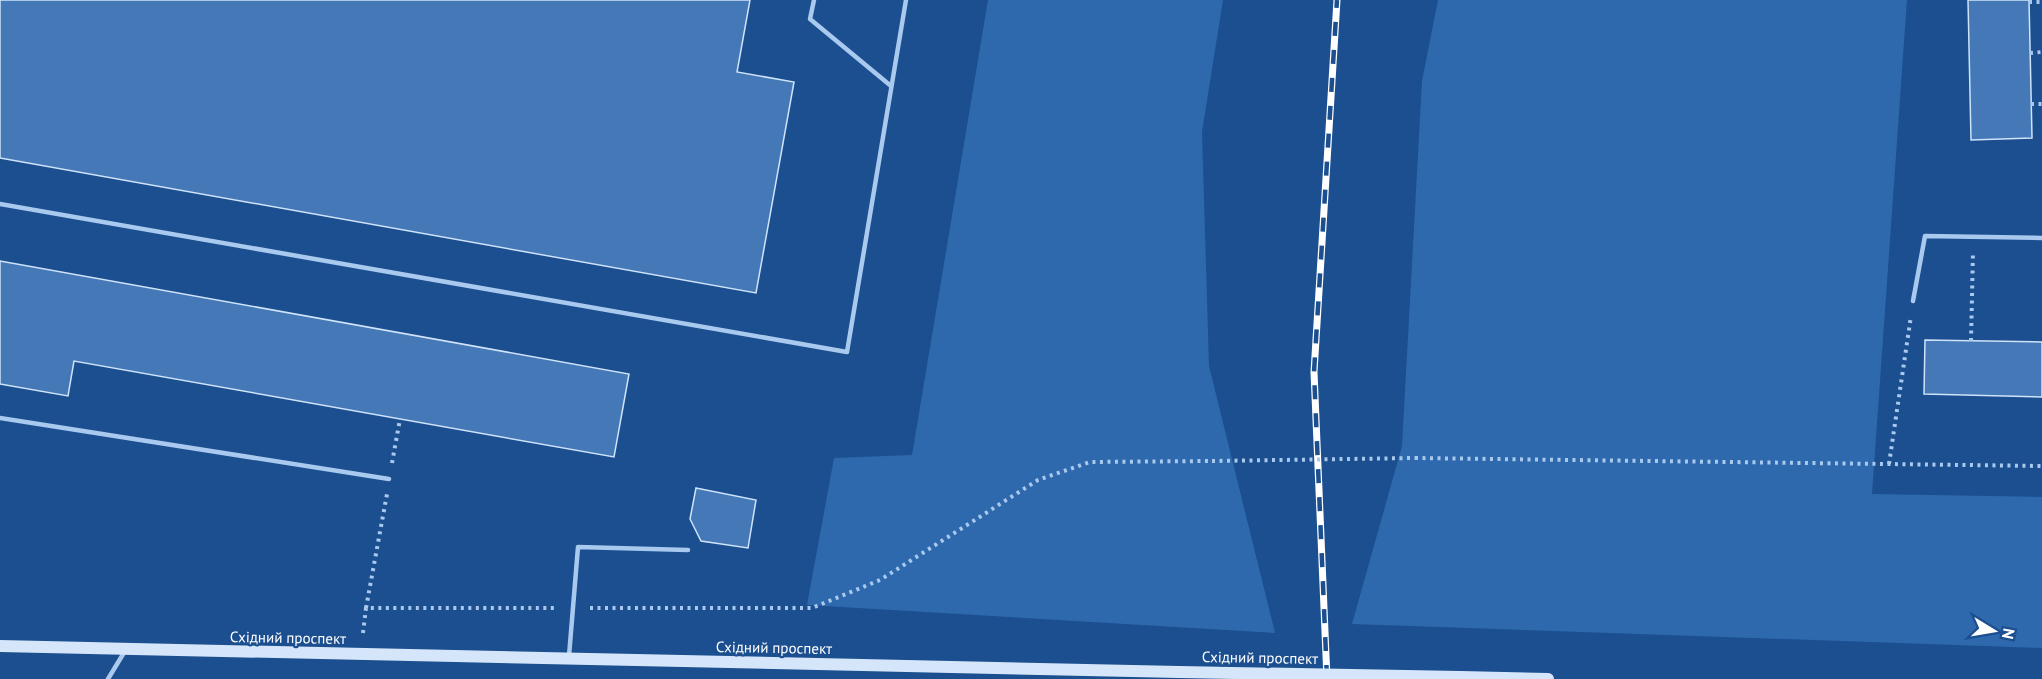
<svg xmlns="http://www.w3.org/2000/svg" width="2042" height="679" viewBox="0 0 2042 679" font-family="'PT Sans',sans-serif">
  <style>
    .green { fill: #2e69ad }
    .building { fill: #4478b7; stroke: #cfe3fa; stroke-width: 1.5 }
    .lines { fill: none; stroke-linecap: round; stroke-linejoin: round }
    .path { stroke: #a9c9ee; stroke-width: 4; stroke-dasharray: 3 4.5; stroke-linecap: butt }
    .lane { stroke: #a9c9ee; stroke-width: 4.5 }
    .secondary { stroke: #d6e6fa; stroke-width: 12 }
    .rail-casing { stroke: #fff; stroke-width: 7 }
    .rail { stroke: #1b4f8f; stroke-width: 4.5; stroke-dasharray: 14; stroke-linecap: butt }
    .path-bridge { stroke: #a9c9ee; stroke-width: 4; stroke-dasharray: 3 4.5; stroke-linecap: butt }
    .secondary-bridge { stroke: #d6e6fa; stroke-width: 12 }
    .labels { text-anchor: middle; stroke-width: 4.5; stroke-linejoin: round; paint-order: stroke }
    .street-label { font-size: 15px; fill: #fff; stroke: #1b4f8f }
  </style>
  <rect width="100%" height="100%" fill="#1b4f8f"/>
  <!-- green -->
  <g class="green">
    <polygon points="988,0 1223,0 1202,132 1209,366 1275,633 807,605 834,458 912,455"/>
    <polygon points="1438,0 1907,0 1872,494 2042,497 2042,648 1352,624 1402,446 1422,81"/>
  </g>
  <!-- building -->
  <g class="building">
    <polygon points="0,0 750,0 737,72 794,82 756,293 0,158"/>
    <polygon points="1968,0 2029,0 2032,138 1971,140"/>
    <polygon points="0,261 629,374 614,457 74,361 68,396 0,384"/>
    <polygon points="1925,340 2042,342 2042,397 1924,394"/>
    <polygon points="696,488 756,500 748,548 701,541 690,519"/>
  </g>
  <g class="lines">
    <!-- path -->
    <g class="path">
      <polyline points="2029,2 2042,2"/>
      <polyline points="2030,53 2042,52"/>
      <polyline points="2031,104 2042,104"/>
      <polyline points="1971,341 1973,252"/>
      <polyline points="1415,458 2042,466"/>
      <polyline points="392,463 400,419"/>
      <polyline points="1889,464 1911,316"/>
      <polyline points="366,608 387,494"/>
      <polyline points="590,608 812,608 880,580 1038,480 1090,462 1212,461"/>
      <polyline points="363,633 366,608 556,608"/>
    </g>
    <!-- lane -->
    <g class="lane">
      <polyline points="814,0 810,19 891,86"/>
      <polyline points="0,204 847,352 906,0"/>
      <polyline points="1913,301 1925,236 2042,238"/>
      <polyline points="0,418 389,479"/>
      <polyline points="569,656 578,547 688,550"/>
      <polyline points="108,679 125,651"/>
    </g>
    <!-- secondary -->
    <g class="secondary">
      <polyline points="0,646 1179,672"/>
      <polyline points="1460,677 1548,679"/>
    </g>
    <defs>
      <polyline id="rail" points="1327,679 1314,372 1337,0"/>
    </defs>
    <!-- rail casing -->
    <use href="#rail" class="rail-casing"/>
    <!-- rail -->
    <use href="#rail" class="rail"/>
    <!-- path-bridge -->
    <polyline class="path-bridge" points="1212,461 1415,458"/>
    <!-- secondary-bridge -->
    <polyline class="secondary-bridge" points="1179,672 1460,677"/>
  </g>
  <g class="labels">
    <!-- street labels -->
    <g class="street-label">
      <text transform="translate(288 638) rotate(1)" y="5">Східний проспект</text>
      <text transform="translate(774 648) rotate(1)" y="5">Східний проспект</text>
      <text transform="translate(1260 658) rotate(1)" y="5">Східний проспект</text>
    </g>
  </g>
  <!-- north arrow -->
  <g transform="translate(1994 631) rotate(101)" stroke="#1b4f8f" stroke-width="4.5" paint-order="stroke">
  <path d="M0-4.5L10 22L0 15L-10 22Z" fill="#ffffff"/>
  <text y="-9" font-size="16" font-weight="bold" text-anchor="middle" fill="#ffffff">N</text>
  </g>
</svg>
